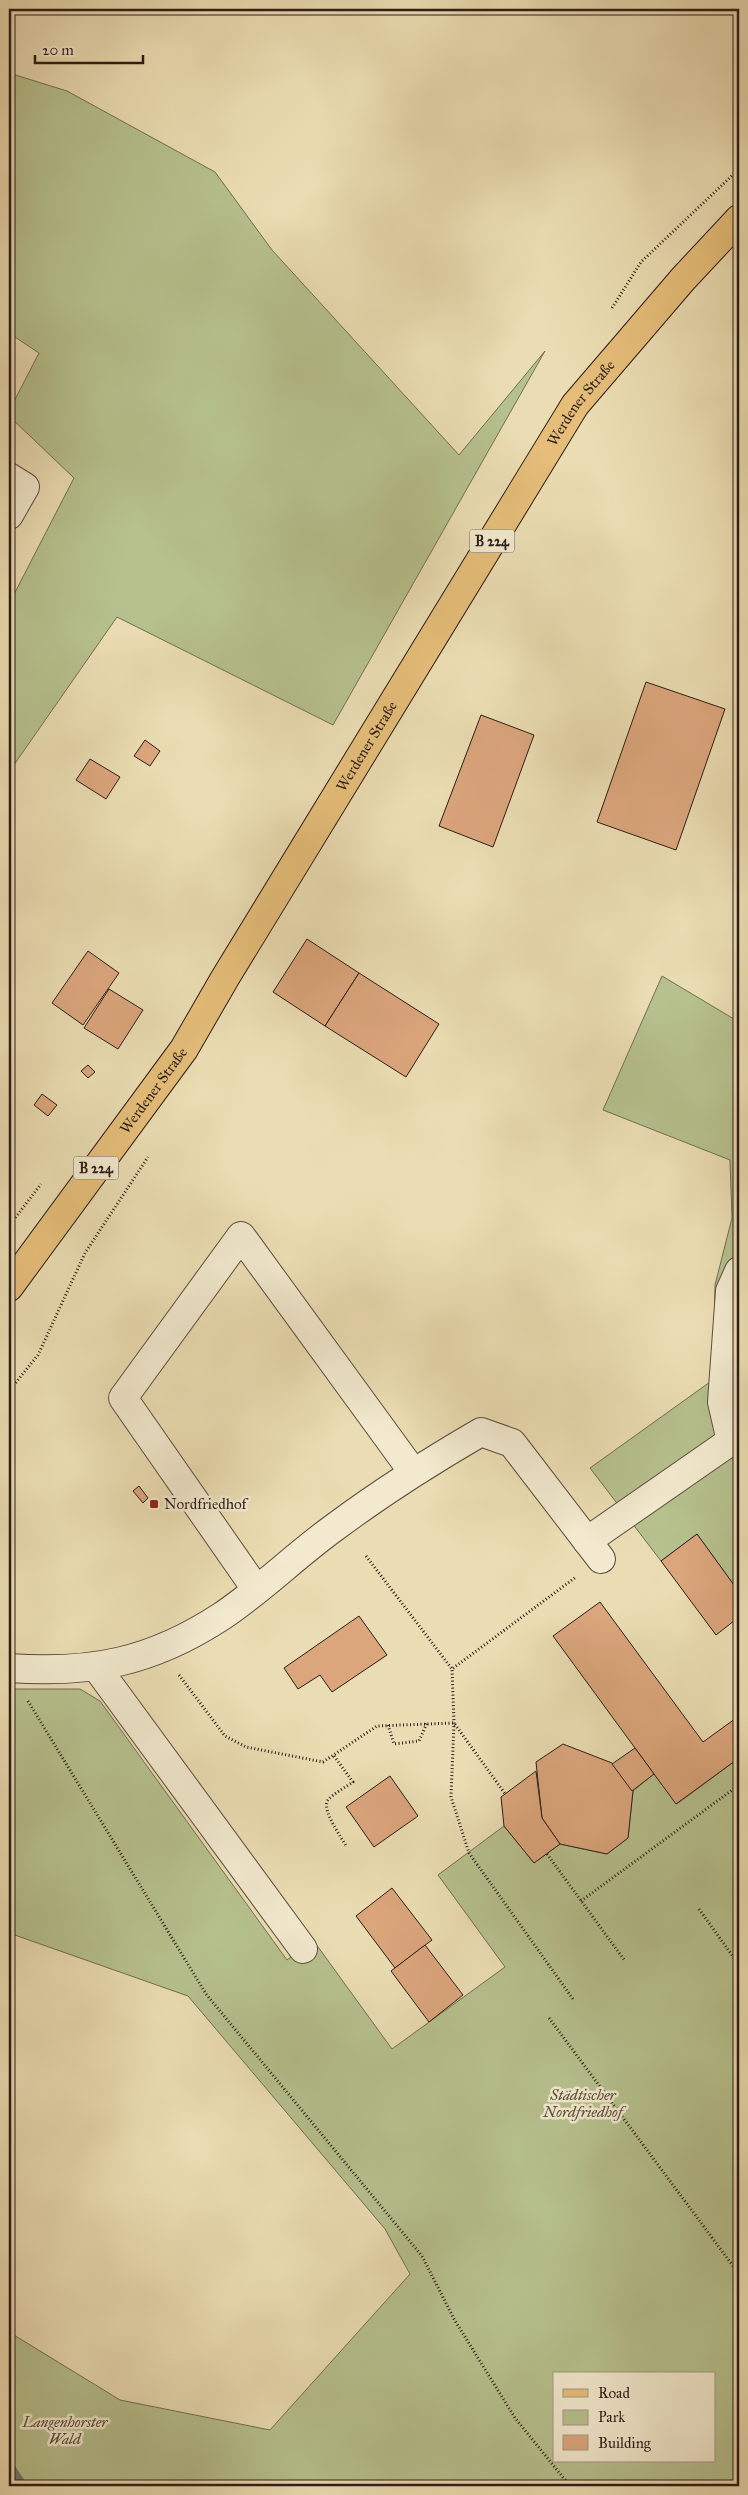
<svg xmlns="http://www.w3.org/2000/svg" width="748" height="2495" viewBox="0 0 748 2495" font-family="'IM FELL Great Primer',serif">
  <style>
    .green { fill: #b6c18e; stroke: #716e52; fill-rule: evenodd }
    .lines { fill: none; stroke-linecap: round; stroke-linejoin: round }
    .stream { stroke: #6d7c6f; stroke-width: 11 }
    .building { fill: #dca67d; stroke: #2c1c16 }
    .minor-casing { stroke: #5c4c3d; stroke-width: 30 }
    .major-casing { stroke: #2c1c16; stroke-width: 30 }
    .path { stroke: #2c1c16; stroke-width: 3; stroke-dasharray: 1 2.5; stroke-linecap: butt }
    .minor { stroke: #f2e9ce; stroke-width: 28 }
    .major { stroke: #e6be7a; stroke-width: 28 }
    .poi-dot { fill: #8f2418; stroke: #f2e9ce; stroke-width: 2 }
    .labels { text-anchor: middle; stroke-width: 5; stroke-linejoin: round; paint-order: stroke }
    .shield { fill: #f2e9ce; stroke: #675a4d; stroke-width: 1 }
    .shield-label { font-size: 14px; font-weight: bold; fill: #2c1c16 }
    .street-label { font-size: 15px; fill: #2c1c16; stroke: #f2e9ce }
    .poi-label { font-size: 15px; fill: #2c1c16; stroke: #f2e9ce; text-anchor: start }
    .park-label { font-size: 15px; font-style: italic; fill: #554e3a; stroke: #f2e9ce }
  </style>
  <rect width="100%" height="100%" fill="#ebddb3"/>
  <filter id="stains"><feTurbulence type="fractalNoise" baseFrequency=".004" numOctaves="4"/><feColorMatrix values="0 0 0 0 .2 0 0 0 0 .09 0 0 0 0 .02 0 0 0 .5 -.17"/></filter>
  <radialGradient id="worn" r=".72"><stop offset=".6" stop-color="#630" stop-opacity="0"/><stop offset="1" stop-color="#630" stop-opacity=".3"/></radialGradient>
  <!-- green -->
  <g class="green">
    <polygon points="9,73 67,91 215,172 272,250 459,455 545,351 333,725 117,617 9,772 9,604 74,478 9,416 9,411 39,353 9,333"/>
    <polygon points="662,976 739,1022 739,1592 697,1534 661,1561 590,1468 710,1382 714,1345 715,1285 732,1218 730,1160 603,1110"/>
    <path d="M9,1689H80L100,1701L287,1960L313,1940L392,2049L505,1967L438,1875L504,1826L534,1863L560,1844L607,1854L628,1838L633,1791L654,1774L677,1804L739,1758V2486H9V2332L120,2400L270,2430L410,2274L385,2229L188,1996L9,1933ZM554,2374H714V2461H554Z"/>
  </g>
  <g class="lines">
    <!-- stream -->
    <polyline class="stream" points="9,2467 22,2486"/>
  </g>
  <!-- building -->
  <g class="building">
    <polygon points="646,682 725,709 676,850 597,822"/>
    <polygon points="481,715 534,735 493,847 439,826"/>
    <polygon points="145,740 160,751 150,766 134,756"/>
    <polygon points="90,759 120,777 106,799 76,780"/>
    <polygon points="307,939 359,973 325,1026 273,992"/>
    <polygon points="88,951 119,973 83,1025 52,1003"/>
    <polygon points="359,973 439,1024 406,1077 325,1026"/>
    <polygon points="109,989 143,1010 118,1049 84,1028"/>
    <polygon points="88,1065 95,1072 88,1078 81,1071"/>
    <polygon points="42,1094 57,1105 48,1116 34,1105"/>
    <polygon points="139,1486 148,1498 143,1503 133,1491"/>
    <polygon points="697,1534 739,1592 739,1617 716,1635 661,1561"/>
    <polygon points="600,1602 703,1742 739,1716 739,1758 676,1804 553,1636"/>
    <polygon points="359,1616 387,1655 332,1692 320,1675 298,1689 284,1668"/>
    <polygon points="563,1744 612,1763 633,1791 628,1838 607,1854 560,1844 542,1818 536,1762"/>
    <polygon points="635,1748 654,1774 632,1791 612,1764"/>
    <polygon points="536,1771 542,1818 560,1844 534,1863 504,1826 501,1797"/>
    <polygon points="390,1776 418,1816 374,1847 346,1807"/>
    <polygon points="392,1888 432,1940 395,1968 356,1916"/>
    <polygon points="425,1945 463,1995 429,2022 391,1971"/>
  </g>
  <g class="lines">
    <defs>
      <g id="minor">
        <polyline points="9,477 25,487 9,515"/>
        <polyline points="587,1541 731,1441 722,1402 730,1291 739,1271"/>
        <polyline points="256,1589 123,1398 241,1236 413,1472"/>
        <path d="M9,1668C91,1674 152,1662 222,1616C261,1590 296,1555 335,1527C382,1492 431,1461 481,1432L512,1443L601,1559"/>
        <polyline points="97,1668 303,1949"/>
      </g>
      <g id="major">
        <path id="s1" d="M9,1287L184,1049L225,978L575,405L683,279L739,219"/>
      </g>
    </defs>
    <!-- minor casing -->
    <use href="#minor" class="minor-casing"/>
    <!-- major casing -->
    <use href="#major" class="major-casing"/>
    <!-- path -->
    <g class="path">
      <polyline points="612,308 641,262 739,169"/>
      <polyline points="9,1226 41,1184"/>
      <polyline points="9,1391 38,1355 85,1253 148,1157"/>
      <polyline points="366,1556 452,1669"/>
      <polyline points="179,1675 225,1736 246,1747 323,1762 377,1726 454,1723 506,1795"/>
      <polyline points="28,1701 206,1994 422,2256 454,2319 515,2418 570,2486"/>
      <polyline points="388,1725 394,1744 419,1741 427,1723"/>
      <path d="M334,1756L353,1782C346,1787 334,1793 328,1800C321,1810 341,1836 346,1846"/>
      <polyline points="547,1854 625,1961"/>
      <polyline points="581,1901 739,1785"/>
      <polyline points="699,1909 739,1965"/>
      <polyline points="573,1999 469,1853 451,1797 454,1723 452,1669 576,1577"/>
      <polyline points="549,2018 739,2274"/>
    </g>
    <!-- minor -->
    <use href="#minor" class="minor"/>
    <!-- major -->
    <use href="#major" class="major"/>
  </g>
  <!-- markers -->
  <rect class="poi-dot" x="149" y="1499" width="10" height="10" rx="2.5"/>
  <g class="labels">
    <!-- shield labels -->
    <g class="shield">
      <rect x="469.5" y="529.5" width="45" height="23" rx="4"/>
      <rect x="73.5" y="1156.5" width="45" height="23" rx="4"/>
    </g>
    <g class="shield-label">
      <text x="492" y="546">B 224</text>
      <text x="96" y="1173">B 224</text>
    </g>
    <!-- street labels -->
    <g class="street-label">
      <text dy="5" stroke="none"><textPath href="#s1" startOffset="1054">Werdener Straße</textPath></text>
      <text dy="5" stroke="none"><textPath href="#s1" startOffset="649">Werdener Straße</textPath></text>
      <text dy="5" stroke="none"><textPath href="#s1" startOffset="244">Werdener Straße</textPath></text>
    </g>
    <!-- poi labels -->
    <g class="poi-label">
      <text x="164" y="1509">Nordfriedhof</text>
    </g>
    <!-- park labels -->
    <g class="park-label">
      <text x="583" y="2100">Städtischer<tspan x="583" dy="17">Nordfriedhof</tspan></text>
      <text x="65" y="2427">Langenhorster<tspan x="65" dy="17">Wald</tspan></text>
    </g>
  </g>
  <!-- margin -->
  <rect width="748" height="2495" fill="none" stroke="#ebddb3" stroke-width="30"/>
  <rect x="10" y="10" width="728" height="2475" fill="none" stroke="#2c1c16" stroke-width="2.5"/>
  <rect x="15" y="15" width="718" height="2465" fill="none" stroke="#2c1c16"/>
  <!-- legend -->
  <rect x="553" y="2372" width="162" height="90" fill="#f2e9ce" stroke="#a39784"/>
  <rect x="563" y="2389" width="25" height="8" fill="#e6be7a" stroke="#a39784"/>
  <text x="598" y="2398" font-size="15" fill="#2c1c16">Road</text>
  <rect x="563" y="2410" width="25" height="15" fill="#b6c18e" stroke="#a39784"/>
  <text x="598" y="2422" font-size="15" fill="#2c1c16">Park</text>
  <rect x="563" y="2435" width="25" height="15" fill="#dca67d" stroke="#a39784"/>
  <text x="598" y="2448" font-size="15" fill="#2c1c16">Building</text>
  <!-- scale -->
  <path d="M35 55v8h108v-8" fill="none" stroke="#2c1c16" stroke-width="2.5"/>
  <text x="42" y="55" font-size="15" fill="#2c1c16" stroke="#f2e9ce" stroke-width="4" paint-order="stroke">20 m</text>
  <rect width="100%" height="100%" filter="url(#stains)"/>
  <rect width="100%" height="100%" fill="url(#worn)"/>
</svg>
